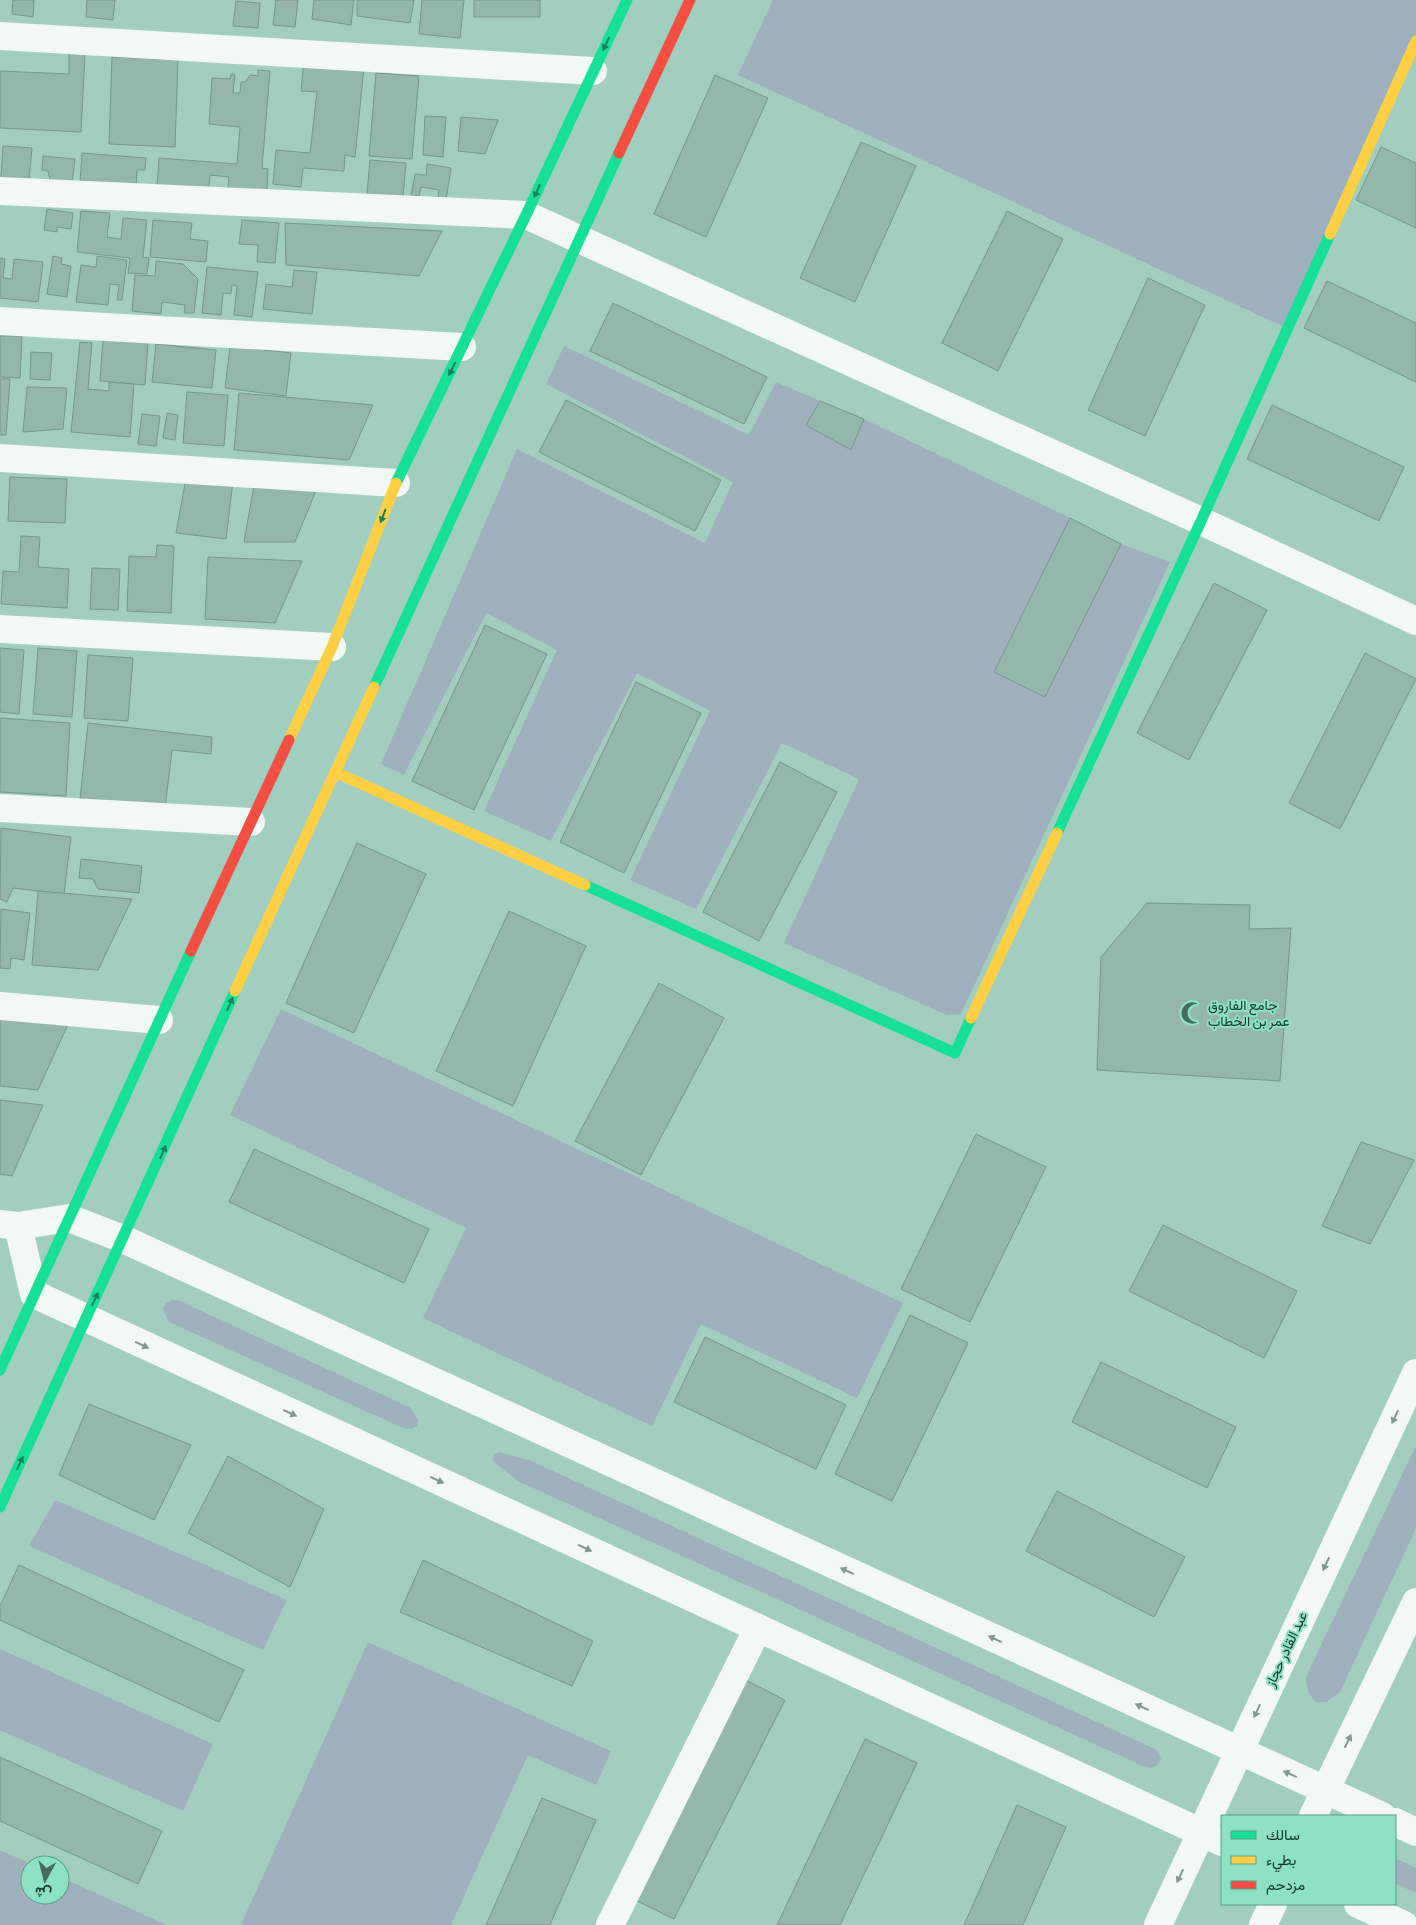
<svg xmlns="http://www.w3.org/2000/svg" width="1416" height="1925" viewBox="0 0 1416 1925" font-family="'Sofia Sans Condensed',Vazirmatn,sans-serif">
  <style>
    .green { fill: #9fb0bf }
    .building { fill: #93b7aa; stroke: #74988c }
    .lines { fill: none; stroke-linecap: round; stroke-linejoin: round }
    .street { stroke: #f1f8f5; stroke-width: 28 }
    .fast { stroke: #16e098; stroke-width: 11 }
    .slow { stroke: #ffcf43; stroke-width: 11 }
    .jam { stroke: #f24e42; stroke-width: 11 }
    .oneway { fill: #14825c }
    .oneway2 { fill: #829790 }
    .labels { text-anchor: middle; stroke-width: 4; stroke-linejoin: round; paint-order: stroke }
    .poi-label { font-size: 14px; fill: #13362b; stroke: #8ee1c4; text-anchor: start }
    .street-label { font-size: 14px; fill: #13362b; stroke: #8ee1c4 }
  </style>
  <rect width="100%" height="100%" fill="#a1cebe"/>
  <!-- green -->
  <g class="green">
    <polygon points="773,0 1416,0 1416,43 1289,329 738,75"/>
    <polygon points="564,346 749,435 776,382 820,401 806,425 864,419 1070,518 994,672 1044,697 1121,544 1170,562 961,1014 947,1015 784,943 859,779 782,743 696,909 630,880 710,711 637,673 551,841 484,811 557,650 486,613 404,775 381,764 517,449 705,543 733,482 546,384"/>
    <polygon points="281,1009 903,1303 857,1398 701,1324 652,1426 423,1318 466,1228 230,1115"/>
    <polygon points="172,1300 180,1301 411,1408 418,1420 417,1426 411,1429 403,1428 169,1322 163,1309 165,1304"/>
    <path d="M1416,1446V1528L1340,1692L1326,1702H1316C1308,1694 1306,1688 1306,1677Z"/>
    <path d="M499,1452L529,1460L1155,1749L1159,1754L1161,1760C1156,1767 1153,1769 1145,1767L518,1481L493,1461L494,1455Z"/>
    <polygon points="55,1500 287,1600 263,1650 29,1546"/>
    <polygon points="368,1642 611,1751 596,1785 528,1755 451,1925 241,1925"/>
    <polygon points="0,1649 213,1744 183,1811 0,1730"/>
    <polygon points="0,1850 33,1865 30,1865 30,1895 60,1895 60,1877 167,1925 0,1925"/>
    <polygon points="1395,1858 1416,1868 1416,1893 1395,1883"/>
  </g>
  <!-- building -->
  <g class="building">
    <polygon points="13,0 34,0 33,17 12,14"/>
    <polygon points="87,0 115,0 113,20 86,17"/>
    <polygon points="276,0 298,0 295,27 273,25"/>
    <polygon points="314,0 354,0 351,25 312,19"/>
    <polygon points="357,0 414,0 410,23 357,16"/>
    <polygon points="422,0 464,0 460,38 419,34"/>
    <rect x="474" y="0" width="66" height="17"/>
    <polygon points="236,1 260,3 258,28 233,26"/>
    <polygon points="69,52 85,53 81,132 0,128 0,71 69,74"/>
    <polygon points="112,57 178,60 175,147 109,144"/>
    <polygon points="304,60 364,67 355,157 345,155 344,171 303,168 301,187 273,184 276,150 310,153 317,92 301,91"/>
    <polygon points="258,70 270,71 262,168 268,169 267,191 228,188 229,177 210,175 209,189 157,185 159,158 237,164 240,127 209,124 212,78 230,79 231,74 235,75 233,93 240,93 241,82 245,82 250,75 258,76"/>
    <polygon points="376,73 419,76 412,159 369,156"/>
    <polygon points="715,75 768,98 706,237 654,214"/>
    <polygon points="425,116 446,117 443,157 423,155"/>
    <polygon points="461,117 498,120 485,154 458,151"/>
    <polygon points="861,142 916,166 855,302 800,278"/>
    <polygon points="3,146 32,148 29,181 1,178"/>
    <polygon points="1381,147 1416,163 1416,228 1356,200"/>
    <polygon points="82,153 146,158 145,170 137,170 136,187 80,183"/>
    <polygon points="43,156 75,159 72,182 50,180 48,171 42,170"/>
    <polygon points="370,160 406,163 403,197 367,194"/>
    <polygon points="427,164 451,168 446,200 438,198 439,190 421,187 419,196 411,195 415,174 426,175"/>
    <polygon points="47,209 73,213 71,229 57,227 57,232 44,230"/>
    <polygon points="81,211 110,213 107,237 121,239 123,218 147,220 143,257 149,258 147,274 128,273 130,258 77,252"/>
    <polygon points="1007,211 1063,239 998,371 942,343"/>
    <polygon points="153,220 192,223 190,239 208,241 206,262 150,257"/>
    <polygon points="242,220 279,223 275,263 257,262 258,245 239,244"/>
    <polygon points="285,223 442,231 419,276 286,265"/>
    <polygon points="53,256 62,258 61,264 71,266 67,297 47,294"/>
    <polygon points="97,256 127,260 122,300 117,300 119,285 110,284 108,305 76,302 81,265 96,267"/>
    <polygon points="0,258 5,259 3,278 12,279 14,259 43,262 38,302 0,298"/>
    <polygon points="156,261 183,264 198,279 194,313 184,313 185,305 162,302 161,314 132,311 135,275 155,276"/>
    <polygon points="207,267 258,272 252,317 234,315 237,286 232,285 231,294 223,293 221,315 202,313"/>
    <polygon points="294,270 317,272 312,314 263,309 266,284 292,287"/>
    <polygon points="1148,278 1205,305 1145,436 1088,410"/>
    <polygon points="1327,281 1416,323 1416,382 1304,328"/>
    <polygon points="613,303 767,377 744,424 590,351"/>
    <polygon points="0,336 22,336 20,378 0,377"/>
    <polygon points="103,339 148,343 145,385 100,381"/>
    <polygon points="80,342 92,343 88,389 109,391 109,382 134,384 130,437 71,432"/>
    <polygon points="156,344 216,350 212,388 152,382"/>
    <polygon points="230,346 291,353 286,396 225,388"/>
    <polygon points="31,352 52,353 50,380 30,379"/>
    <polygon points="0,379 10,379 6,435 0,435"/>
    <polygon points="27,387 67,388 63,429 23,432"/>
    <polygon points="187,392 228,395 224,446 183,443"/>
    <polygon points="239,393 373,405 349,460 234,450"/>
    <polygon points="566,400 721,480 695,531 539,452"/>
    <polygon points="820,401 864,419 851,450 806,425"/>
    <polygon points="1272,405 1404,467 1379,521 1247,459"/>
    <polygon points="167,413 178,415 175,440 163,438"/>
    <polygon points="142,414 160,416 156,446 138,444"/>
    <polygon points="10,477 67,479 65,523 8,521"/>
    <polygon points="186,478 233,481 226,539 176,533"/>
    <polygon points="254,485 317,488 295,542 244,542"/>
    <polygon points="1070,518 1121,544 1045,697 994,672"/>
    <polygon points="21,536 40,537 38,567 69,569 67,608 1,604 3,571 19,572"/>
    <polygon points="157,545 174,546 171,613 127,611 129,556 156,557"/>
    <polygon points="208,557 302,561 275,623 205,619"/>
    <polygon points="92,568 120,569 118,610 90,609"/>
    <polygon points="1214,583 1267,610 1189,760 1137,733"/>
    <polygon points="485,625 547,654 474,810 412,781"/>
    <polygon points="0,648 24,650 19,714 0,712"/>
    <polygon points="38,648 77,651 72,717 33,714"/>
    <polygon points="1365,653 1416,679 1340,829 1289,803"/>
    <polygon points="88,655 133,658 128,721 84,718"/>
    <polygon points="636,682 701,713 624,873 560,842"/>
    <polygon points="0,718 70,723 66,796 0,792"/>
    <polygon points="88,723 212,737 211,754 172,750 165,808 80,799"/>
    <polygon points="780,762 837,792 759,941 703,912"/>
    <polygon points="1,828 71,837 64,894 13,888 7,902 0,899"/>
    <polygon points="357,843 426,874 354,1033 286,1003"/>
    <polygon points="81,859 142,866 139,893 98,889 93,879 79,878"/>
    <polygon points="38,891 132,899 98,970 32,965"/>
    <polygon points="1147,903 1250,905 1249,929 1291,928 1280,1081 1097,1070 1101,957"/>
    <polygon points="1,909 30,913 24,960 11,958 10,969 0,968"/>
    <polygon points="509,911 586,946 513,1106 436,1071"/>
    <polygon points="659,983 724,1018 641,1175 575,1141"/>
    <polygon points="0,1013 70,1020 38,1090 0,1086"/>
    <polygon points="0,1100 43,1105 12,1176 0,1174"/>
    <polygon points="976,1134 1046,1167 970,1322 901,1289"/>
    <polygon points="1361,1142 1414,1160 1370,1244 1322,1226"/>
    <polygon points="254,1149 429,1229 404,1283 229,1202"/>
    <polygon points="1163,1225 1297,1291 1264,1358 1129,1291"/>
    <polygon points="910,1315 968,1343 892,1501 835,1474"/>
    <polygon points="705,1337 846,1405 816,1469 674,1402"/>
    <polygon points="1101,1362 1236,1427 1207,1488 1072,1422"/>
    <polygon points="89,1404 191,1445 154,1520 59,1475"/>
    <polygon points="228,1456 324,1509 290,1587 188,1533"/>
    <polygon points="1057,1491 1185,1557 1154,1617 1026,1551"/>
    <polygon points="423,1560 593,1641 572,1686 400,1612"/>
    <polygon points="19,1565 244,1670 219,1722 0,1620 0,1606"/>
    <polygon points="734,1674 785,1700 674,1919 623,1894"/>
    <polygon points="865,1739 917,1763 840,1925 777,1925"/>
    <polygon points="0,1757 162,1831 138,1884 0,1821"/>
    <polygon points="542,1798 596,1820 550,1925 486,1925"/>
    <polygon points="1017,1805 1066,1827 1023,1925 964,1925"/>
  </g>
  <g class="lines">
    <!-- street -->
    <g class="street">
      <polyline points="0,36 593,71"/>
      <polyline points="0,191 526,215 1201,521 1416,621"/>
      <polyline points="0,321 462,347"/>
      <polyline points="0,458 396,483"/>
      <polyline points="0,629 332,647"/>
      <polyline points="0,808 251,822"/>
      <polyline points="0,1006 159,1020"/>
      <polyline points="0,1224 18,1226 69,1218 123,1239 1382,1816"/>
      <polyline points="18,1226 34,1294 1222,1842"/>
      <polyline points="1313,1816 1416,1602"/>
      <polyline points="1395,1822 1416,1832"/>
      <polyline points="1358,1904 1404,1925"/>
      <polyline points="610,1925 758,1628"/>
      <polyline points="1158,1925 1416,1373"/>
      <polyline points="1263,1925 1273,1904"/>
    </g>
    <!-- fast -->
    <g class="fast">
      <polyline points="396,483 526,215 627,0"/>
      <polyline points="374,687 619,153"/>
      <polyline points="1057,833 1201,521 1330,234"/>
      <polyline points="585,885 955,1053 971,1018"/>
      <polyline points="0,1370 191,951"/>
      <polyline points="0,1507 235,991"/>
    </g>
    <!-- slow -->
    <g class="slow">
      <polyline points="1330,234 1416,41"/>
      <polyline points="289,740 332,647 396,483"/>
      <polyline points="335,772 585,885"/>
      <polyline points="235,991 374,687"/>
      <polyline points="971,1018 1057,833"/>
    </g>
    <!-- jam -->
    <g class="jam">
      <polyline points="619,153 690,0"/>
      <polyline points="191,951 289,740"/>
    </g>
  </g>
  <!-- one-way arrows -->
  <defs><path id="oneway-solid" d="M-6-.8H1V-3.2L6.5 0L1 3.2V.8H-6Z" transform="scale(1.25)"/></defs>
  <g class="oneway">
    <use href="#oneway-solid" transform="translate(606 44) rotate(116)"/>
    <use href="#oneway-solid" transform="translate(537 191) rotate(115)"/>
    <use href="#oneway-solid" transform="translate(452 369) rotate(116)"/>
    <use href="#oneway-solid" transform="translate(383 516) rotate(111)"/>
    <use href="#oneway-solid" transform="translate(230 1004) rotate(-66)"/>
    <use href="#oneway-solid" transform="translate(163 1152) rotate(-66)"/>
    <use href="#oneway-solid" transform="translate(95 1299) rotate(-65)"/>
    <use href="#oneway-solid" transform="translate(20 1463) rotate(-65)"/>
  </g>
  <g class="oneway2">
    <use href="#oneway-solid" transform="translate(142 1345) rotate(25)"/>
    <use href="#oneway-solid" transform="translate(290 1413) rotate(25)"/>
    <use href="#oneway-solid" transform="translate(1395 1417) rotate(115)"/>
    <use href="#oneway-solid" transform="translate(437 1480) rotate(25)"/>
    <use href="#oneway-solid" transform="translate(585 1548) rotate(25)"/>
    <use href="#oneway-solid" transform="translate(1326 1564) rotate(115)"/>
    <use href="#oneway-solid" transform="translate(847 1571) rotate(-155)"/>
    <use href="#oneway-solid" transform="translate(995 1639) rotate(-155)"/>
    <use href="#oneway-solid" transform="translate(1142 1707) rotate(-155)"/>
    <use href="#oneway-solid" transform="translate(1257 1711) rotate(115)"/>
    <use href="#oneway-solid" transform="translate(1348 1741) rotate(-64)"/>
    <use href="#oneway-solid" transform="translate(1290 1774) rotate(-156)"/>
    <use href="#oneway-solid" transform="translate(1180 1876) rotate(115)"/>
  </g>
  <!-- icons -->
  <defs>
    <symbol id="mosque-bare" viewBox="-9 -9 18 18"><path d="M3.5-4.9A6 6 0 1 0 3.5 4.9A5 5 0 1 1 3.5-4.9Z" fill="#456b5e" stroke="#8ee1c4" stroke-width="2.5" paint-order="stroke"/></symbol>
  </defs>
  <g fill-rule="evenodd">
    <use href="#mosque-bare" x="1176" y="997" width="32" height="32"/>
  </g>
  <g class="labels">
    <!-- poi labels -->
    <g class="poi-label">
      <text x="1208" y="1010">جامع الفاروق<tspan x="1208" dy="16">عمر بن الخطاب</tspan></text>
    </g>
    <!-- street labels -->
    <g class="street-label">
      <text transform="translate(1286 1649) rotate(-65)" y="5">عبد القادر حجاز</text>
    </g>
  </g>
  <!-- legend -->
  <rect x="1221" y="1815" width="175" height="90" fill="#8ee1c4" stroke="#5d9d87"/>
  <rect x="1231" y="1831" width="25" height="8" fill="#16e098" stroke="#5d9d87"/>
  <text x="1266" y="1840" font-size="15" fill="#13362b">سالك</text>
  <rect x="1231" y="1856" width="25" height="8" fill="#ffcf43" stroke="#5d9d87"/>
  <text x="1266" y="1865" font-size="15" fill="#13362b">بطيء</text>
  <rect x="1231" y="1881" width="25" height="8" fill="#f24e42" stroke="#5d9d87"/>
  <text x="1266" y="1890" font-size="15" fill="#13362b">مزدحم</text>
  <!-- north arrow -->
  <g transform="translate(45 1880) rotate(187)"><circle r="24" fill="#8ee1c4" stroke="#5d9d87"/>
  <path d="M0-4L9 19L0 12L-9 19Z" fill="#456b5e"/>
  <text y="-8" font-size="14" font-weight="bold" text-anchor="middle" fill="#13362b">ش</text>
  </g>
</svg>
